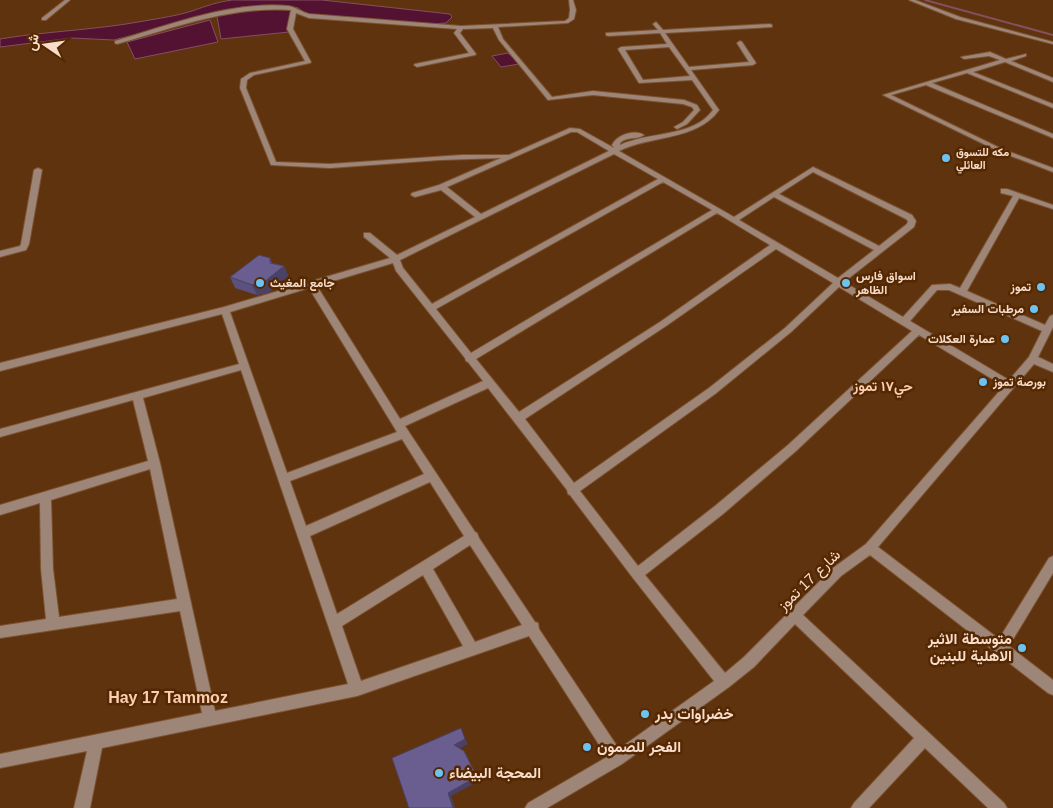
<svg xmlns="http://www.w3.org/2000/svg" width="1053" height="808" viewBox="0 0 1053 808" font-family="Arial,Vazirmatn,sans-serif">
  <style>
    .water { fill: #531232; stroke: #854f60 }
    .lines { fill: none; stroke-linecap: round; stroke-linejoin: round }
    .stream { stroke: #854f60; stroke-width: 2 }
    .minor-casing { stroke: #7c5231; stroke-width: 2 }
    .minor { fill: #9d8677; fill-rule: evenodd }
    .wall { fill: #5b517d }
    .shaded-wall { fill: #4a4266 }
    .building { fill: #6a5e91; stroke: #4a4266 }
    .poi-dot { fill: #6cc3f2; stroke: #542802; stroke-width: 2 }
    .labels { text-anchor: middle; stroke-width: 5; stroke-linejoin: round; paint-order: stroke }
    .far-poi-label { font-size: 11px; font-weight: bold; fill: #f9ddcb; stroke: #542802; text-anchor: start }
    .poi-label { font-size: 12px; font-weight: bold; fill: #f9ddcb; stroke: #542802; text-anchor: start }
    .neighbourhood-label { font-size: 14px; font-weight: bold; fill: #fccfb2; stroke: #542802 }
    .near-street-label { font-size: 15px; fill: #f9ddcb; stroke: #542802 }
    .near-poi-label { font-size: 15px; font-weight: bold; fill: #f9ddcb; stroke: #542802; text-anchor: start }
    .near-neighbourhood-label { font-size: 16px; font-weight: bold; fill: #fccfb2; stroke: #542802 }
  </style>
  <rect width="100%" height="100%" fill="#60330f"/>
  <!-- water -->
  <g class="water">
    <path d="M232,0H322L450,14L452,17L446,23L433,24L306,14L298,8L289,6L242,7L114,40L72,38L0,47V39C48,31 96,30 144,21C160,18 177,16 192,11C206,6 217,2 232,0Z"/>
    <polygon points="242,9 291,9 289,32 221,39 217,16"/>
    <polygon points="210,20 218,42 135,59 127,42"/>
    <polygon points="508,53 519,64 501,67 492,56"/>
  </g>
  <g class="lines">
    <!-- stream -->
    <polyline class="stream" points="925,0 1053,35"/>
    <defs>
      <g id="minor">
        <polygon points="65,0 70,0 46,20 42,20 42,18"/>
        <path d="M569,0H573L576,10L574,19L568,23L498,27L503,39L552,97L593,91L684,100L697,105L700,110L687,124L677,129L674,127L683,122L694,110L692,107L683,104L593,95L548,100L499,40L493,28L463,29L460,33L476,54L475,55L417,67L414,65L415,64L469,53L454,33L457,29L309,18L296,13L293,29L311,62L310,63L254,75L247,80L246,88L276,162L330,164L462,155H509L570,128L580,129L614,148L612,145C617,135 634,129 644,135C637,140 627,136 620,143V145C649,131 693,138 713,110L692,80L639,83L618,49L621,47L667,44L660,33L608,36L606,35V33L658,30L653,24L656,22L663,30L770,24L772,25V27L665,33L689,67L749,62L737,43L740,41L742,42L756,63L753,65L691,70L719,110C697,141 650,135 619,151L734,217L813,167L912,215L916,221L914,227L844,282L903,317L932,285L950,284L960,288L1013,196L1001,193V189H1007L1053,205V209L1019,198L967,291L1045,325L1050,316L1053,315V327L1038,357L1053,364V372L1034,364L878,547L999,639L1049,558L1053,556V573L1009,646L1053,680V695L1048,693L870,555L841,576L803,615L1004,803L1007,808H988L925,748L869,808H851L854,803L914,738L795,624L754,667L729,687L622,764L547,808H525L528,803L607,757L529,636L357,696L102,748L90,808H74L87,751L0,768V754L202,713L180,611L0,638V626L46,619L41,569L40,503L0,515V505L148,461L133,400L0,437V429L239,364L222,314L0,371V363L224,307L390,258L364,237V233H370L397,255L475,217L441,190L415,197L411,195L412,193L439,185L501,158L440,160L330,168L271,165L240,88L241,79L250,73L305,61L287,29L291,10H290C230,6 174,28 117,44L115,43V41C170,25 230,1 288,6C296,7 301,12 309,14L461,26L565,21L569,18L570,10ZM669,47L690,76L643,80L625,50ZM571,132H577L609,151L481,214L447,187ZM614,154L658,179L432,304L403,268L400,260ZM813,172L906,219L908,221L907,224L879,246L779,194ZM663,182L712,210L471,353L436,309ZM774,197L874,250L838,278L739,220ZM717,213L770,245L660,322L519,412L476,359ZM776,249L833,283L785,328L709,388L574,483L525,419L666,326ZM393,263L396,271L465,358L466,361L468,362L483,381L400,419L317,286ZM839,287L912,331L788,445L715,506L638,566L580,491L715,394L791,332ZM309,288L397,432L287,473L230,312ZM937,290H949L1042,331L1029,357L1009,380L910,321ZM919,335L1004,386L866,544L833,568L744,657L725,673L645,575L723,514L796,451ZM241,370L348,684L215,711L160,463L143,398ZM488,388L567,490L568,494L570,495L633,578L714,681L619,749L539,629L538,623L535,622L479,538L477,533L475,532L405,426ZM402,439L424,474L306,526L290,481ZM150,469L177,599L59,617L53,569L51,500ZM430,482L464,536L337,614L310,536ZM470,545L522,625L475,642L433,569ZM423,575L463,646L361,681L342,626Z"/>
        <polygon points="909,0 915,0 960,17 1053,42 1053,44 956,19"/>
        <polygon points="990,52 1006,59 1026,54 1026,56 1011,61 1053,78 1053,82 1005,62 973,72 1053,104 1053,108 967,73 932,83 1053,134 1053,138 926,85 891,95 1002,149 1053,168 1053,172 998,151 883,95 1000,60 989,56 964,59 961,57"/>
        <polygon points="38,168 42,170 29,244 26,250 0,257 0,251 20,246 21,244 34,170"/>
      </g>
    </defs>
    <!-- minor casing -->
    <use href="#minor" class="minor-casing"/>
    <!-- minor -->
    <use href="#minor" class="minor"/>
  </g>
  <!-- wall -->
  <polygon class="wall" points="270,258 272,263 284,266 288,276 269,292 257,295 235,288 230,277"/>
  <!-- shaded-wall -->
  <g class="shaded-wall">
    <polygon points="284,266 288,276 269,292 257,295 252,285"/>
    <polygon points="465,739 468,744 457,750 454,745"/>
    <polygon points="475,773 477,778 473,784 451,796 455,808 453,808 448,793"/>
  </g>
  <!-- building -->
  <g class="building">
    <polygon points="259,255 270,258 270,263 284,266 264,282 252,285 230,277"/>
    <polygon points="461,728 465,739 454,745 464,751 475,773 471,780 448,793 453,808 409,808 392,758"/>
  </g>
  <!-- markers -->
  <g class="poi-dot">
    <circle cx="946" cy="158" r="5"/>
    <circle cx="260" cy="283" r="5"/>
    <circle cx="846" cy="283" r="5"/>
    <circle cx="1041" cy="287" r="5"/>
    <circle cx="1034" cy="309" r="5"/>
    <circle cx="1005" cy="339" r="5"/>
    <circle cx="983" cy="382" r="5"/>
    <circle cx="1022" cy="648" r="5"/>
    <circle cx="645" cy="714" r="5"/>
    <circle cx="587" cy="747" r="5"/>
    <circle cx="439" cy="773" r="5"/>
  </g>
  <g class="labels">
    <!-- far-poi labels -->
    <g class="far-poi-label">
      <text x="956" y="156">مكه للتسوق<tspan x="956" dy="13">العائلي</tspan></text>
    </g>
    <!-- poi labels -->
    <g class="poi-label">
      <text x="856" y="280">اسواق فارس<tspan x="856" dy="14">الظاهر</tspan></text>
      <text x="270" y="287">جامع المغيث</text>
      <text x="1031" y="291" text-anchor="end">تموز</text>
      <text x="1024" y="313" text-anchor="end">مرطبات السفير</text>
      <text x="995" y="343" text-anchor="end">عمارة العكلات</text>
      <text x="993" y="386">بورصة تموز</text>
    </g>
    <!-- neighbourhood labels -->
    <g class="neighbourhood-label">
      <text x="883" y="391">حي۱۷ تموز</text>
    </g>
    <!-- near-street labels -->
    <g class="near-street-label">
      <text transform="translate(809 580) rotate(-44)" y="5">شارع 17 تموز</text>
    </g>
    <!-- near-poi labels -->
    <g class="near-poi-label">
      <text x="1012" y="644" text-anchor="end">متوسطة الاثير<tspan x="1012" dy="17">الاهلية للبنين</tspan></text>
      <text x="655" y="719">خضراوات بدر</text>
      <text x="597" y="752">الفجر للصمون</text>
      <text x="449" y="778">المحجة البيضاء</text>
    </g>
    <!-- near-neighbourhood labels -->
    <g class="near-neighbourhood-label">
      <text x="168" y="703">Hay 17 Tammoz</text>
    </g>
  </g>
  <!-- north arrow -->
  <g transform="translate(45 45) rotate(283)" stroke="#542802" stroke-width="4" paint-order="stroke">
  <path d="M0-4L9 19L0 12L-9 19Z" fill="#f9ddcb"/>
  <text y="-8" font-size="14" font-weight="bold" text-anchor="middle" fill="#f9ddcb">ش</text>
  </g>
</svg>
